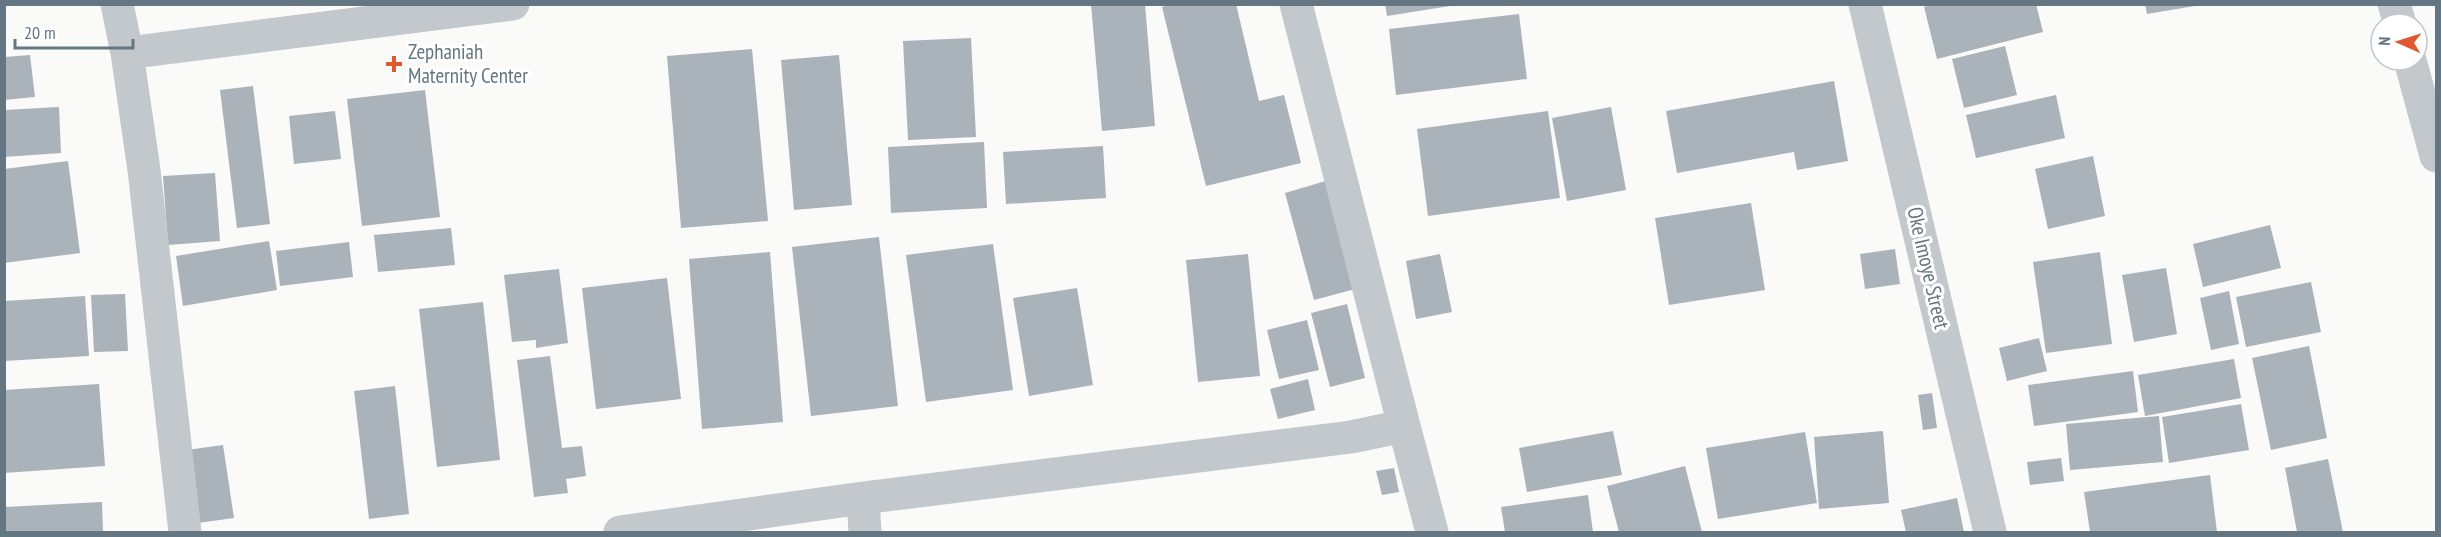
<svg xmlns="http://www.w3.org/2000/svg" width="2441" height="537" font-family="'PT Sans Narrow',sans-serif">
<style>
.building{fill:#aab3b9}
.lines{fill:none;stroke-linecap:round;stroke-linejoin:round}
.street{stroke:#c3c8cc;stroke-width:33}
.poi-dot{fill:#e4572e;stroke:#fff;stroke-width:2}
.labels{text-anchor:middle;stroke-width:6;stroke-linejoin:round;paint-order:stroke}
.poi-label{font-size:21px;fill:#657683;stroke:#fff;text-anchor:start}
.street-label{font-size:21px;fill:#657683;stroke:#fff}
</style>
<rect width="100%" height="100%" fill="#fafaf8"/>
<path class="building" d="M1091,4H1145L1155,126L1102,131Z
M1172,4H1236L1259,101L1284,95L1301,163L1206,186L1162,7Z
M1385,4H1450V6L1387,16Z
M1933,4H2036L2043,32L1937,59L1924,7Z
M2145,4H2195V6L2147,14Z
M1519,14L1527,79L1396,95L1389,29Z
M971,38L976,137L908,140L903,41Z
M2005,46L2017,95L1964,108L1952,59Z
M752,49L768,221L681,228L667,56Z
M30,55L35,97L4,100V57Z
M839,55L852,205L794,210L781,60Z
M1834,81L1848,161L1797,170L1794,152L1677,173L1666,111Z
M253,86L270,224L237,228L220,90Z
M425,90L440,217L362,226L347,99Z
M2056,95L2065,138L1976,158L1966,115Z
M59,107L61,153L4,157V110Z
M1611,107L1626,190L1567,201L1552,118Z
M335,111L341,159L294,164L289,116Z
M1548,111L1560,198L1428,216L1417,129Z
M984,142L987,208L891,213L888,147Z
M1103,146L1106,198L1006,204L1003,152Z
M2093,156L2105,216L2048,229L2035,169Z
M68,161L80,253L4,263V169Z
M215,173L220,241L168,245L163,176Z
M1329,180L1359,288L1314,300L1285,193Z
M1751,203L1765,290L1669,305L1655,218Z
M2270,225L2281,268L2203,287L2193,244Z
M451,228L455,265L378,272L374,235Z
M879,237L898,406L811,416L792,247Z
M269,241L277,290L183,306L176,256Z
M349,242L353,277L280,286L276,251Z
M993,244L1013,390L926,402L906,255Z
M1895,249L1900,284L1865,289L1860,254Z
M770,252L783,422L702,429L689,259Z
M2100,252L2112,344L2046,353L2033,262Z
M1248,254L1260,376L1198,382L1186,260Z
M1440,254L1452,312L1416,319L1406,261Z
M2166,268L2177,334L2134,342L2122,275Z
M559,269L568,343L536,348V340L512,342L504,275Z
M667,278L681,399L596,409L582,288Z
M2311,282L2321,332L2246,347L2236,297Z
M1077,288L1093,385L1029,396L1013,298Z
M2229,291L2239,344L2211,350L2200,298Z
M125,294L128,351L94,352L91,295Z
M85,296L89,356L4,361V301Z
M483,302L500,460L437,467L419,309Z
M1347,304L1365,378L1330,387L1311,313Z
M1307,320L1319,370L1279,379L1267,330Z
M2039,338L2047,371L2007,381L1999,348Z
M2309,346L2327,438L2271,450L2252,358Z
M550,356L562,448L582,446L586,476L566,479L568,493L534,497L517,360Z
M2234,359L2241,398L2145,416L2138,375Z
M2133,371L2138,412L2034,426L2028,385Z
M1308,379L1315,410L1278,419L1270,389Z
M99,384L105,466L4,473V390Z
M395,386L409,514L369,519L354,391Z
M1932,393L1937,428L1923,430L1918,395Z
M2241,404L2249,450L2169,463L2162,417Z
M2159,416L2163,462L2070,470L2066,424Z
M1613,431L1622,475L1527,492L1519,448Z
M1883,431L1889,503L1819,509L1814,437Z
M1805,432L1817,503L1718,519L1706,448Z
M223,445L234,518L198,523L187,450Z
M2061,458L2064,481L2030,485L2027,462Z
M2328,459L2343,532H2297L2285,468Z
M1685,466L1702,532H1619L1607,486Z
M1394,468L1399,492L1382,495L1376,471Z
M2210,475L2217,532H2090L2084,492Z
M1588,495L1593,532H1505L1501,507Z
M1957,498L1964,532H1906L1901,510Z
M102,502L103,532H4V507Z"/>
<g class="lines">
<path class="street" d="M117,4L127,53
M1296,4L1404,426
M1865,4L1990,532
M2394,4L2400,24
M2410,60L2436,156
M185,532L144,170L127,53L513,4
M620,532L863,498
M865,532L863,498L1351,437L1404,426L1432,532"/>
</g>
<path class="poi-dot" d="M391 55h6v6h6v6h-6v6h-6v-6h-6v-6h6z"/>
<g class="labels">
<g class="poi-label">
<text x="408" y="59">Zephaniah<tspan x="408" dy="24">Maternity Center</tspan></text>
</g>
<g class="street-label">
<text transform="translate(1928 268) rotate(77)" y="7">Oke Imoye Street</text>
</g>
</g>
<rect width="2441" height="537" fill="none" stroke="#657683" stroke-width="12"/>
<g transform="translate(2399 42) rotate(273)"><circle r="28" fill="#ffffff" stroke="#c1c8cd" stroke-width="1.5"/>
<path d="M0-4.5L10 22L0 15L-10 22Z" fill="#e4572e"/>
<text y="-9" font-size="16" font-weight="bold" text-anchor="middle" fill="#657683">N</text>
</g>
<path d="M15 39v9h118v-9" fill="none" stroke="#657683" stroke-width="3"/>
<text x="24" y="39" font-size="18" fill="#657683" stroke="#ffffff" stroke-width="4.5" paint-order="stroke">20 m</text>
</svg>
